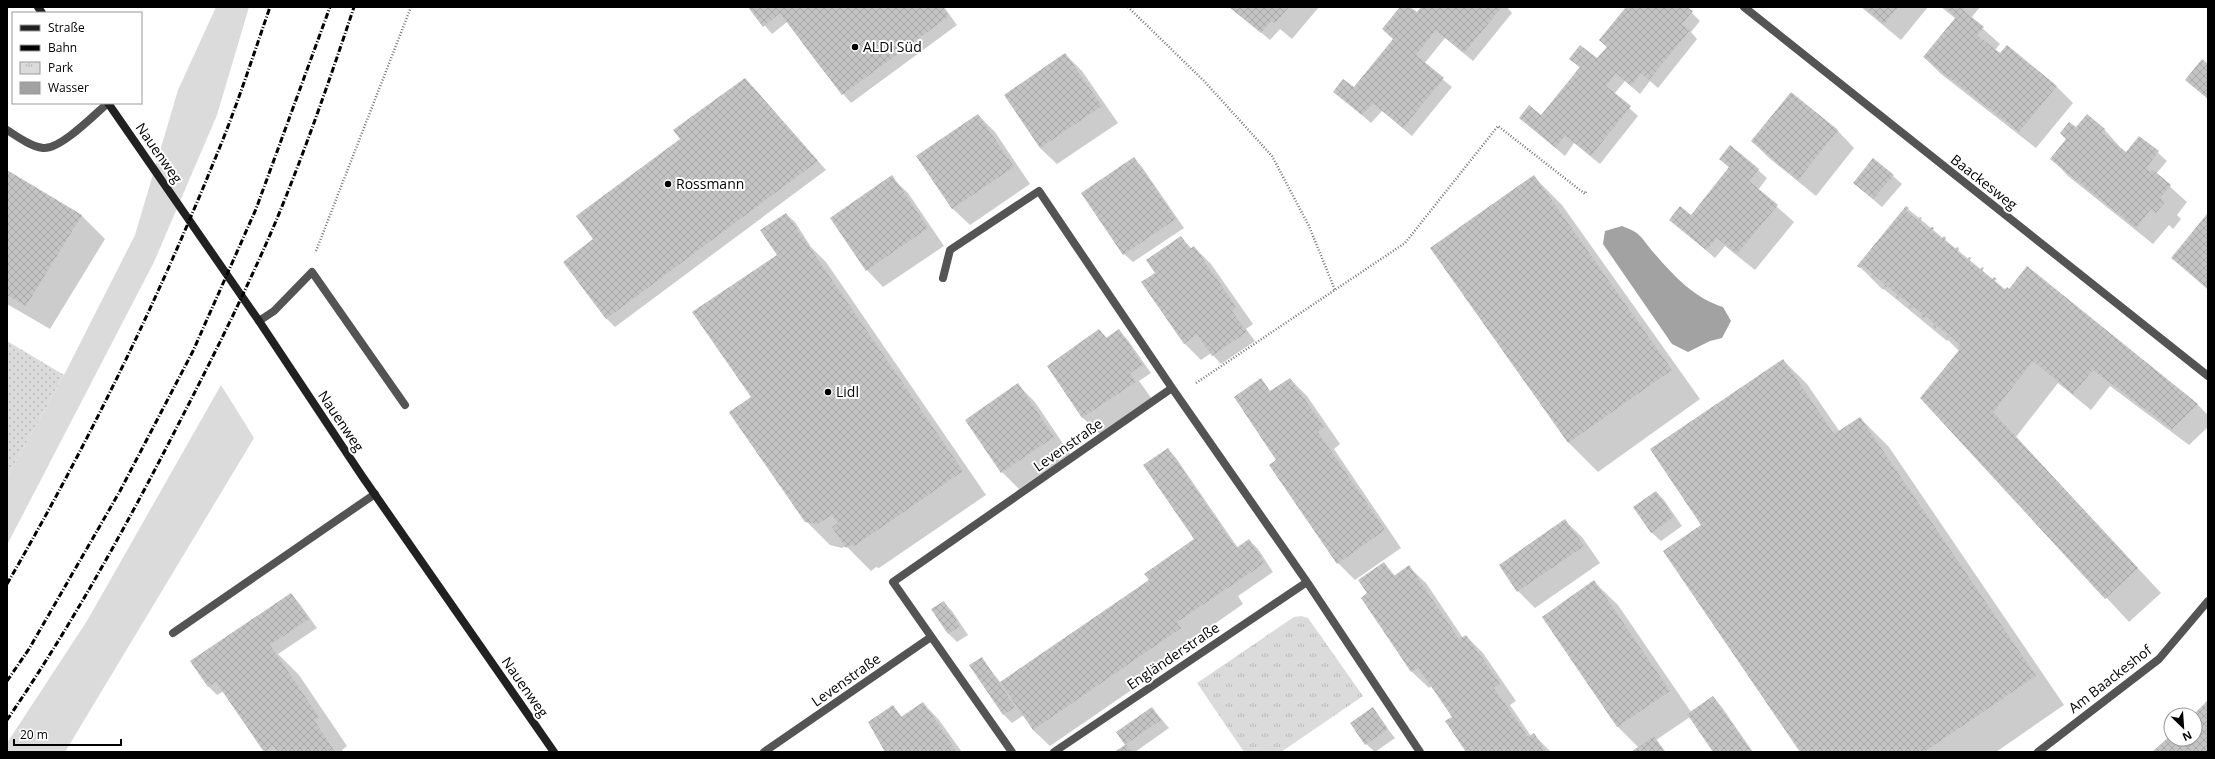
<svg xmlns="http://www.w3.org/2000/svg" width="2215" height="759" font-family="'Open Sans',sans-serif">
<style>
.grass{fill:#dbdbdb}
.park{fill:url(#park-tufts)}
.garden{fill:url(#garden-dots)}
.water{fill:#a2a2a2}
.shadow{fill:#0003}
.building{fill:url(#building-cross-hatch)}
.lines{fill:none;stroke-linecap:round;stroke-linejoin:round}
.path{stroke:#767676;stroke-width:2.5;stroke-dasharray:1 2;stroke-linecap:butt}
.lane{stroke:#545454;stroke-width:8}
.street{stroke:#545454;stroke-width:8}
.secondary{stroke:#212121;stroke-width:8}
.rail{stroke:#000;stroke-width:3;stroke-dasharray:6 2 1 2;stroke-linecap:butt}
.poi-dot{fill:#000;stroke:#fff;stroke-width:1.5}
.labels{text-anchor:middle;stroke-width:4;stroke-linejoin:round;paint-order:stroke}
.poi-label{font-size:14px;fill:#000;stroke:#fff;text-anchor:start}
.street-label{font-size:14px;fill:#000;stroke:#fff}
</style>
<defs>
<pattern id="park-tufts" width="24" height="20" patternUnits="userSpaceOnUse"><rect width="24" height="20" fill="#dbdbdb"/><path d="M3 7l-1-3M5 7V3M7 7l1-3M15 17l-1-3M17 17v-4M19 17l1-3" fill="none" stroke="#bababa"/></pattern>
<pattern id="garden-dots" width="8" height="8" patternUnits="userSpaceOnUse"><rect width="8" height="8" fill="#dbdbdb"/><path d="M2 2h.1M6 6h.1" fill="none" stroke="#bababa" stroke-width="1.8" stroke-linecap="round"/></pattern>
<pattern id="building-cross-hatch" width="8" height="8" patternUnits="userSpaceOnUse"><rect width="8" height="8" fill="#c4c4c4"/><path d="M0 0l8 8M0 8l8-8" fill="none" stroke="#a7a7a7"/></pattern>
</defs>
<rect width="100%" height="100%" fill="#fff"/>
<path class="grass" d="M216,7H249L217,115L154,262L7,545V477L64,375L135,235L178,90Z
M221,385L254,438L65,752H7V743L87,621Z"/>
<path class="park" d="M1301,616L1308,618L1363,696L1281,752H1244L1197,683L1294,617Z"/>
<path class="garden" d="M7,341L64,375L7,477Z"/>
<path class="water" d="M1622,226C1643,234 1640,237 1654,253C1674,276 1694,298 1723,307L1731,321L1722,338L1710,341L1688,352L1672,344L1603,244L1605,231Z"/>
<path class="shadow" d="M749,7H944L957,25L851,103L821,68L787,22L772,34Z
M1231,7H1319L1292,39L1280,29L1270,40Z
M1401,7H1408L1417,14L1422,7H1507L1512,13L1473,61L1445,38L1424,64L1452,87L1412,136L1382,111L1371,123L1335,92L1354,89L1394,40Z
M1627,7H1686L1700,21L1691,32L1697,39L1658,88L1650,81L1640,94L1625,81L1614,94L1638,116L1600,164L1574,143L1565,156L1520,118L1541,117L1580,68L1570,58L1597,60L1608,47Z
M1861,7H1928L1901,40Z
M1941,7H1980L1971,18L2000,44L1995,50L2056,86L2073,103L2036,148L1941,74L1924,57L1956,19Z
M1065,54L1082,71L1118,123L1057,164L1040,148Z
M753,87L826,170L615,327L606,318Z
M1791,93L1838,131L1854,148L1816,196L1769,158L1752,141Z
M978,115L995,132L1030,184L970,225L953,209L918,156Z
M2087,115L2105,130L2126,154L2140,137L2167,161L2156,174L2187,202L2177,215L2181,219L2173,229L2169,225L2153,244L2068,176L2052,159Z
M1134,158L1142,167L1184,228L1133,262L1124,254Z
M1720,159L1758,170L1767,178L1758,190L1794,222L1755,270L1725,246L1715,258L1671,220L1691,216L1730,168Z
M7,171L81,215L105,239L50,329L7,304Z
M1533,176L1562,205L1700,399L1598,472L1569,443L1431,248Z
M1893,176L1902,184L1882,207L1854,183Z
M891,177L908,193L944,246L883,287L867,270Z
M1908,209L2006,290L2197,404L2208,415V427L2189,445L2110,386L2091,410L2058,383L2016,437L2161,593L2129,622L1922,398L1959,351L1948,340L1947,341L1885,290L1882,289L1859,266Z
M786,214L795,222L811,247L826,262L986,495L879,568L876,567L871,571L846,546L842,548L830,545L806,521L753,398Z
M2208,216V290L2172,258Z
M1181,237L1192,249L1194,247L1211,264L1253,324L1246,329L1255,341L1221,364L1211,353L1201,360L1184,343L1156,273Z
M1099,330L1107,338L1119,331L1127,339L1151,373L1139,381L1152,399L1100,434L1083,418L1048,366Z
M1783,360L1807,384L1840,432L1860,418L1889,447L2064,705L1996,752H1801L1702,525Z
M1290,379L1307,396L1340,444L1334,449L1401,548L1355,580L1338,563L1271,465L1278,460L1261,380L1271,392Z
M1018,385L1035,402L1070,454L1019,489L1002,472Z
M1168,449L1176,458L1238,548L1249,540L1258,549L1273,572L1238,596L1243,604L1193,639L1197,645L1050,746L1033,730L1024,715L1012,723L1004,715L971,666L981,658L1001,683L1150,580L1196,539Z
M1656,492L1664,500L1682,526L1661,541L1652,533L1634,507Z
M1565,521L1582,537L1600,563L1535,608L1518,591L1500,566Z
M1384,563L1395,576L1409,567L1426,583L1463,638L1466,636L1483,653L1516,701L1510,705L1531,736L1533,734L1551,752H1467L1453,717L1432,686L1429,688L1412,672L1362,598L1369,594Z
M1594,582L1618,605L1691,712L1713,697L1721,706L1753,752H1714L1690,717L1656,740L1666,752H1633L1639,748L1618,727L1543,617Z
M291,594L299,603L317,628L278,654L299,675L347,746L342,750L343,752H266L224,691L217,695L209,687L191,661Z
M943,602L952,611L968,635L957,642L949,634L932,610Z
M923,703L939,720L962,752H887L875,735L893,706L902,717Z
M1152,708L1169,728L1135,752H1116L1126,745L1117,732Z
M1372,709L1395,738L1375,752L1366,744Z"/>
<path class="building" d="M748,7H943L949,16L842,95L780,13L763,27Z
M1229,7H1289L1275,23L1271,21L1261,33Z
M1400,7H1410L1417,12L1421,7H1502L1464,53L1436,30L1416,55L1444,78L1403,128L1373,103L1362,115L1333,92L1343,79L1354,87L1393,39L1382,29Z
M1626,7H1687L1693,11L1682,24L1690,30L1649,80L1641,73L1631,86L1616,73L1606,86L1631,106L1591,156L1565,135L1556,148L1519,118L1529,105L1541,115L1580,67L1569,59L1580,45L1597,58L1607,47L1599,40Z
M1863,7H1898L1884,24Z
M1944,7H1965L1963,10L1984,27L1977,35L2000,53L2007,45L2057,86L2019,132L1923,57L1956,17Z
M1065,53L1102,106L1040,148L1004,95Z
M2202,59L2208,64V99L2185,80Z
M745,78L818,161L606,319L563,262L593,239L576,216L680,139L673,130Z
M1791,92L1838,130L1798,180L1751,141Z
M978,114L1014,167L952,209L916,156Z
M2087,114L2105,129L2102,133L2126,152L2139,136L2159,151L2146,168L2150,172L2152,169L2171,185L2160,198L2165,202L2156,213L2151,209L2136,228L2050,159L2066,139L2060,133L2069,122L2076,127Z
M1730,145L1759,169L1749,181L1778,205L1737,254L1717,238L1706,250L1669,220L1680,206L1691,215L1729,167L1719,159Z
M1134,157L1176,219L1123,255L1081,193Z
M1873,158L1894,175L1873,199L1853,183Z
M7,170L82,215L26,306L7,295Z
M892,175L928,228L866,271L830,218Z
M1534,175L1672,370L1568,443L1430,248Z
M1906,206L1909,208L1906,211L1917,220L1920,217L1922,218L1919,222L1929,230L1932,227L1934,228L1932,231L1942,239L1944,236L1946,238L1944,241L1955,249L1957,247L1959,248L1957,252L1967,260L1969,257L1971,258L1969,261L1980,270L1982,267L1984,268L1982,271L1992,280L1994,277L1997,279L1994,281L2004,290L2007,287L2009,289L2027,266L2198,404L2172,429L2093,370L2073,394L2033,361L1993,412L2138,568L2105,599L1920,398L1960,349L1958,347L1960,344L1950,336L1948,339L1946,337L1948,334L1937,326L1935,329L1933,327L1935,324L1925,316L1923,318L1921,317L1923,314L1913,306L1910,309L1908,307L1911,305L1900,296L1898,299L1896,297L1898,295L1887,286L1885,289L1883,287L1885,284L1875,276L1873,279L1871,277L1873,274L1862,266L1860,268L1857,266Z
M786,213L963,471L856,545L853,546L852,544L846,548L832,527L838,523L832,515L818,524L805,522L730,414L729,412L751,397L692,312L777,255L760,230Z
M2207,214L2208,215V288L2171,258Z
M1181,236L1190,249L1194,246L1236,307L1232,311L1247,332L1212,356L1197,334L1184,344L1141,282L1155,273L1146,260Z
M1099,329L1106,338L1119,329L1143,365L1130,373L1136,382L1082,418L1047,366Z
M1783,359L1834,434L1860,417L2036,676L1924,752H1800L1663,551L1701,525L1650,449Z
M1261,378L1270,391L1290,378L1324,427L1318,432L1385,530L1337,564L1269,465L1276,460L1234,397Z
M1018,383L1054,437L1001,473L965,420Z
M1168,448L1236,548L1249,539L1265,563L1177,622L1181,628L1033,730L1000,682L1149,580L1144,574L1194,539L1143,465Z
M1656,491L1674,517L1651,533L1633,507Z
M1565,519L1584,546L1517,592L1499,565Z
M1384,562L1394,576L1409,565L1459,639L1466,635L1483,659L1500,684L1494,688L1528,737L1534,733L1546,752H1466L1445,721L1452,717L1435,692L1418,668L1411,672L1361,598L1367,593L1358,580Z
M1594,580L1670,691L1617,727L1542,617Z
M291,593L309,619L270,645L319,717L314,720L335,752H278L273,746L264,752L216,682L208,687L190,661Z
M944,601L960,626L948,634L931,609Z
M982,657L1015,707L1003,715L969,665Z
M1713,696L1749,748L1752,752H1713L1687,714Z
M2208,700V752H2152L2171,735V739H2195V715H2193Z
M923,702L957,752H885L868,722L893,705L901,717Z
M1152,707L1161,720L1126,744L1131,752H1114L1125,745L1116,732Z
M1373,707L1388,729L1365,745L1350,723Z
M1654,736L1665,752H1631Z"/>
<g class="lines">
<path class="path" d="M1128,7L1204,81L1272,156L1309,226L1335,290
M316,251L411,7
M1196,383L1405,243L1498,126L1585,194L1586,191"/>
<path class="lane" d="M7,130C18,137 30,146 43,148C60,150 94,115 108,103
M259,321L274,311L312,272L405,405
M173,633L375,494"/>
<path class="street" d="M1744,7L2208,376
M943,278L950,250L1039,191L1172,388L893,582L1012,752
M1172,388L1307,582L1420,752
M764,752L931,637
M1054,752L1307,582
M2038,752L2159,659L2208,601"/>
<path class="secondary" d="M38,7L42,13
M108,103L259,321L362,476L554,752"/>
<path class="rail" d="M7,584C87,446 157,302 217,154C237,106 253,56 270,7
M7,681L29,649L120,491L193,351L256,209L330,7
M7,720C72,625 127,525 179,423C213,357 247,289 276,221C305,151 330,79 354,7"/>
</g>
<g class="poi-dot">
<circle cx="855" cy="47" r="4"/>
<circle cx="668" cy="184" r="4"/>
<circle cx="828" cy="392" r="4"/>
</g>
<g class="labels">
<g class="poi-label">
<text x="863" y="52">ALDI Süd</text>
<text x="676" y="189">Rossmann</text>
<text x="836" y="397">Lidl</text>
</g>
<g class="street-label">
<text transform="translate(159 153) rotate(55)" y="5">Nauenweg</text>
<text transform="translate(1984 182) rotate(38)" y="5">Baackesweg</text>
<text transform="translate(341 421) rotate(56)" y="5">Nauenweg</text>
<text transform="translate(1068 445) rotate(-35)" y="5">Levenstraße</text>
<text transform="translate(1173 656) rotate(-34)" y="5">Engländerstraße</text>
<text transform="translate(2110 679) rotate(-38)" y="5">Am Baackeshof</text>
<text transform="translate(846 680) rotate(-35)" y="5">Levenstraße</text>
<text transform="translate(525 687) rotate(55)" y="5">Nauenweg</text>
</g>
</g>
<rect width="2215" height="759" fill="none" stroke="#000000" stroke-width="16"/>
<rect x="12" y="12" width="130" height="92" fill="#ffffff" stroke="#999999"/>
<rect x="20" y="25" width="20" height="6" fill="#212121" stroke="#999999"/>
<text x="48" y="32" font-size="12" fill="#000000">Straße</text>
<rect x="20" y="45" width="20" height="6" fill="#000000" stroke="#999999"/>
<text x="48" y="52" font-size="12" fill="#000000">Bahn</text>
<rect x="20" y="62" width="20" height="12" fill="url(#park-tufts)" stroke="#999999"/>
<text x="48" y="72" font-size="12" fill="#000000">Park</text>
<rect x="20" y="82" width="20" height="12" fill="#a2a2a2" stroke="#999999"/>
<text x="48" y="92" font-size="12" fill="#000000">Wasser</text>
<g transform="translate(2183 727) rotate(155)"><circle r="19" fill="#ffffff" stroke="#999999"/>
<path d="M0-3L7 15L0 10L-7 15Z" fill="#000000"/>
<text y="-6" font-size="11" font-weight="bold" text-anchor="middle" fill="#000000">N</text>
</g>
<path d="M14 739v6h107v-6" fill="none" stroke="#000000" stroke-width="2"/>
<text x="20" y="739" font-size="12" fill="#000000" stroke="#ffffff" stroke-width="3" paint-order="stroke">20 m</text>
</svg>
